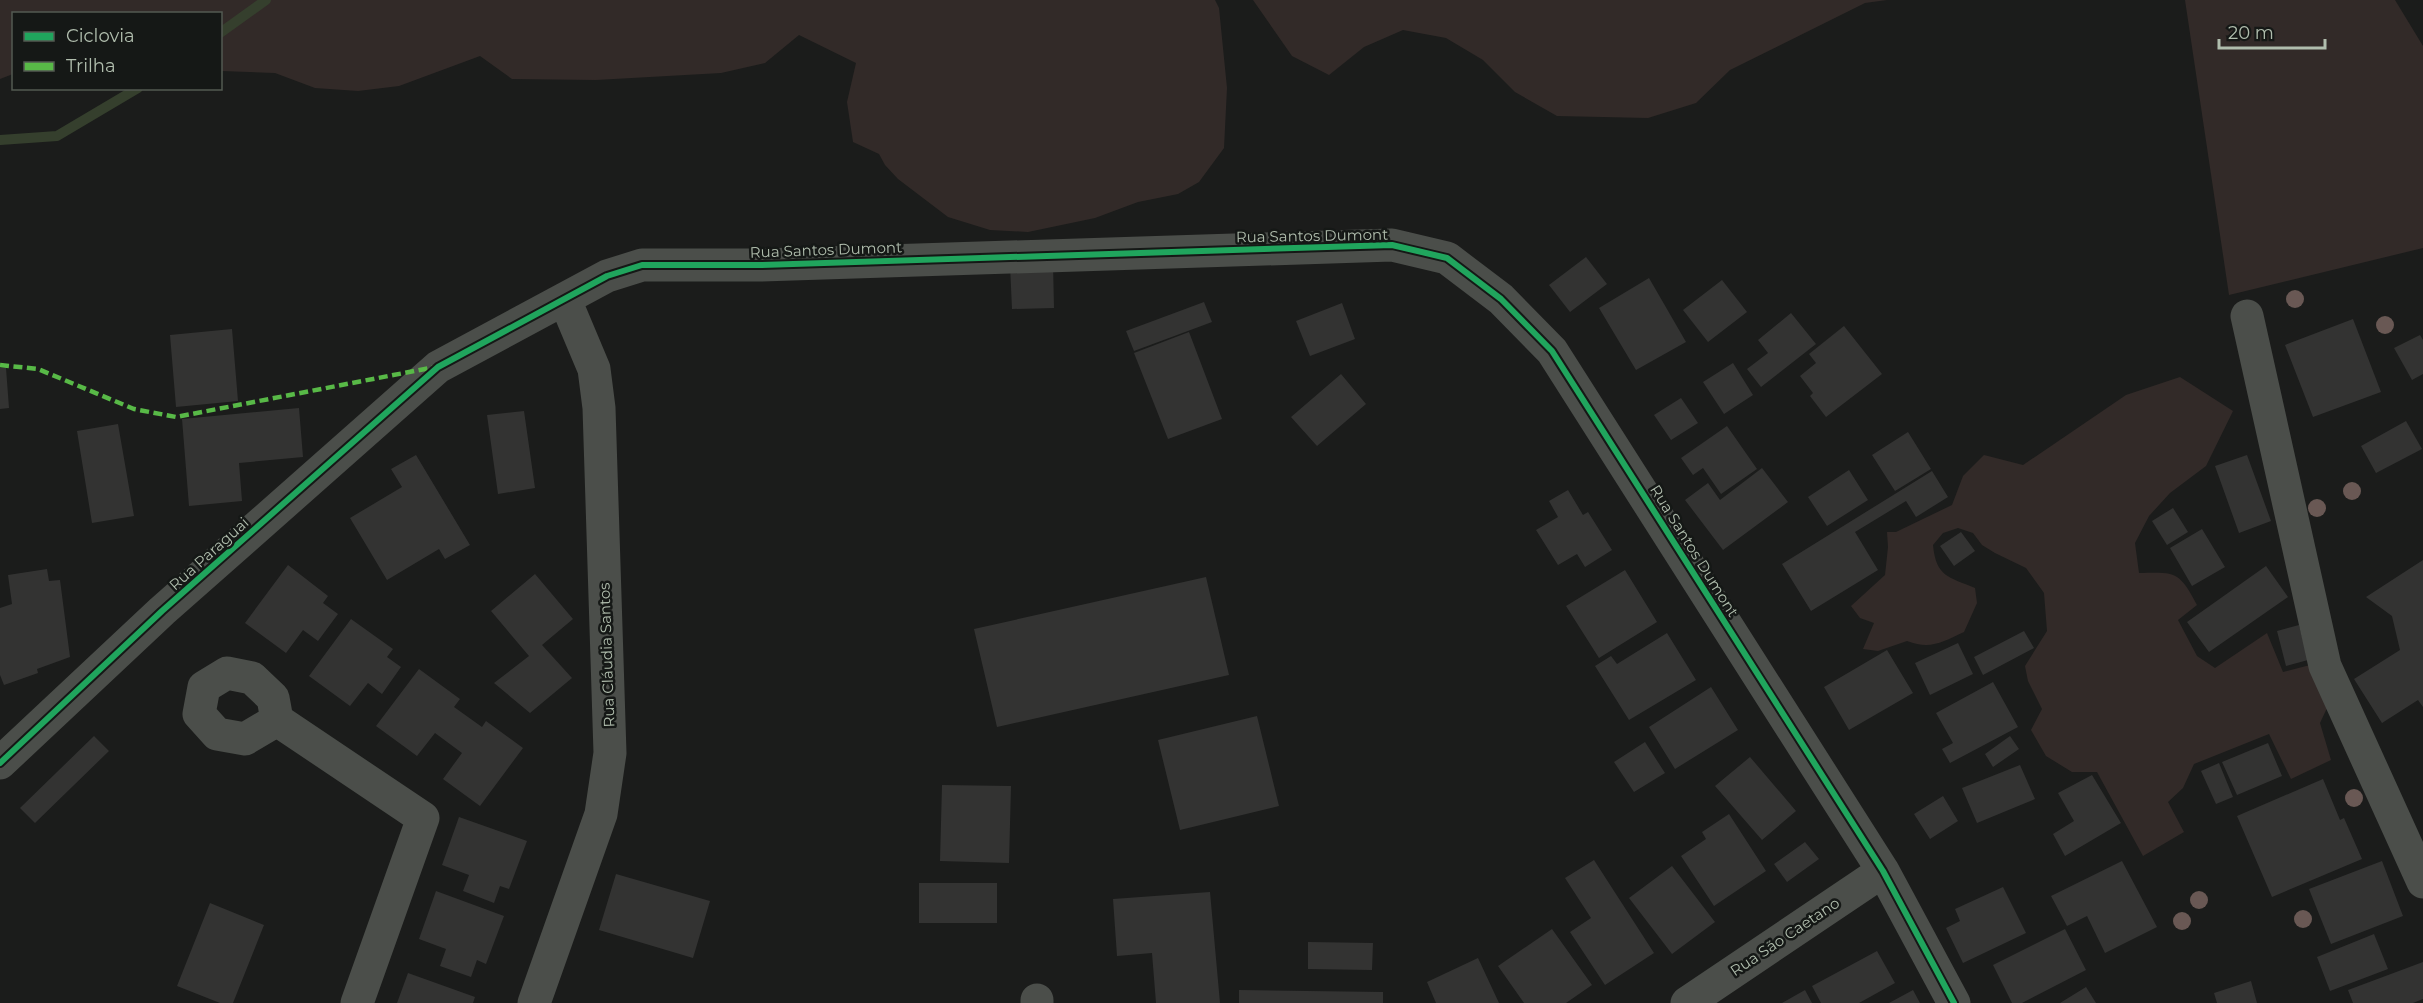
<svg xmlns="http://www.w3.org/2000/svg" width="2423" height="1003" font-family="Montserrat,sans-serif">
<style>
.green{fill:#322a28}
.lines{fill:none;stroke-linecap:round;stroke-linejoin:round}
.stream{stroke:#353f2d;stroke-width:10}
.building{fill:#333332}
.minor{stroke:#4b4e4a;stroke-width:33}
.quiet{stroke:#58b947;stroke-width:4.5;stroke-dasharray:9 4.5;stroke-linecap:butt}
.cycleway-casing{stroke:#151816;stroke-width:10}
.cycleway{stroke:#20a55d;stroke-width:6}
.tree{fill:#695854}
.labels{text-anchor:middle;stroke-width:5;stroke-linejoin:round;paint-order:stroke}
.street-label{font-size:15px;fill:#b0bdad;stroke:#151816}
</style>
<rect width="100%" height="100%" fill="#1b1c1b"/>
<path class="green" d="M0,0H1215L1219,8L1227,88L1224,148L1199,182L1178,194L1138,202L1095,218L1028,232L990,230L948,217L898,179L885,165L879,154L853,142L847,102L856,63L799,35L765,63L721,73L596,80L512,79L480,56L399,86L358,91L315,88L275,73L221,71L220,14H14L13,74L0,79Z
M1253,0H1887L1865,3L1730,70L1696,103L1648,118L1557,116L1515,92L1483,60L1446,38L1403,30L1364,47L1329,75L1292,56Z
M2185,0H2395L2423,46V248L2229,295Z
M2180,377L2233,411L2206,466L2170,493L2149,516L2135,543L2139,573C2176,572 2179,571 2197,605L2178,620L2197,656L2215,668L2267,633L2283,672L2314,664L2328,706L2320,723L2331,760L2291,779L2269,734L2194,764L2183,788L2168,802L2184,832L2143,856L2097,772H2072L2046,756L2031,730L2042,709L2028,681L2025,666L2047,631L2044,593L2026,568L1995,553L1982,545L1973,533L1958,528L1943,533L1933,545C1936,577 1949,577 1975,588L1977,603L1964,632C1942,642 1931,650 1907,641L1878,651L1863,649L1874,623L1860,618L1851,606L1885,575L1888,547L1887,532H1896L1952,505L1963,476L1984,455L2023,465L2126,395Z"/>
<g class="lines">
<path class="stream" d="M220,33L266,0
M0,140L57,136L138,88"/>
</g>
<path class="building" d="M1586,257L1607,284L1570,312L1549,285Z
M1053,263L1054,308L1012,309L1010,265Z
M1649,278L1686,342L1636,370L1599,308Z
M1722,280L1747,312L1708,342L1683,310Z
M1204,302L1212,322L1134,351L1126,331Z
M1342,303L1355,339L1310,356L1296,321Z
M1791,313L1816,344L1761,387L1747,369L1768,353L1758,340Z
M2353,319L2381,392L2313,417L2285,345Z
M1844,326L1882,374L1826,417L1810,396L1813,393L1800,376L1816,363L1809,354Z
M232,329L238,401L176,407L170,335Z
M1189,332L1222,419L1168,439L1134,353Z
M2420,335L2423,340V374L2412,380L2394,348Z
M1733,363L1753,395L1724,414L1703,382Z
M0,368H6L9,408L0,409Z
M1341,374L1366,404L1317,446L1291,417Z
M1681,398L1698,423L1671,440L1654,415Z
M299,408L303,457L239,463L242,501L189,506L182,419Z
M524,411L535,488L498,494L487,415Z
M2406,421L2422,449L2376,473L2361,446Z
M118,424L134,516L92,523L77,431Z
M1727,426L1757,469L1721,494L1703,468L1693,475L1681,458Z
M1908,432L1931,469L1895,491L1872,455Z
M416,455L470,545L445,559L439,549L387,580L350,518L402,487L391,469Z
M2247,455L2271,521L2239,533L2215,466Z
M1762,468L1788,502L1723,550L1685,500L1708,483L1720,500Z
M1849,470L1868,500L1827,526L1808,497Z
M1932,471L1948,497L1916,517L1906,501L1855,532L1878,570L1811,611L1782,564Z
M1568,490L1583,515L1588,512L1612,550L1585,567L1577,554L1558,565L1536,530L1558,517L1549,501Z
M2173,508L2188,532L2167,545L2152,521Z
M2202,529L2225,567L2192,586L2170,548Z
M1961,532L1975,551L1954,566L1940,546Z
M2423,560V707L2418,700L2382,723L2354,679L2400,650L2392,616L2366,597Z
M288,565L328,596L323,603L338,614L318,641L303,630L286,653L245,623Z
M2266,566L2288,597L2209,652L2187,622Z
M47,569L49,581L60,580L70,657L37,669L38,673L4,685L0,675V608L12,604L8,575Z
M1625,570L1657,622L1599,658L1566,606Z
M535,574L573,619L542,645L572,678L530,713L494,683L529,656L491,611Z
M1206,577L1229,675L997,727L974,629Z
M351,619L393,649L387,657L401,667L382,694L368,683L350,706L309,676Z
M2299,625L2308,660L2286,666L2277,631Z
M2024,631L2034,648L1983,675L1974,657Z
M1667,633L1696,680L1629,720L1595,666L1611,656L1617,664Z
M1958,643L1973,674L1930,695L1915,663Z
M1887,650L1913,693L1849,730L1824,687Z
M419,669L460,699L454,707L482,727L486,721L523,748L480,806L443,779L462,753L435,733L417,756L376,726Z
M1993,682L2018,727L1950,763L1942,749L1953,743L1936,713Z
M1711,687L1738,730L1675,769L1649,727Z
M1257,716L1279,806L1180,830L1158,740Z
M94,736L109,751L35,823L20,808Z
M2010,736L2019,749L1993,767L1985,754Z
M1645,742L1665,773L1634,792L1614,762Z
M2268,743L2282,776L2237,795L2222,762Z
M1750,757L1796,811L1762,840L1715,786Z
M2219,763L2233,797L2216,804L2201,771Z
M2020,765L2035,799L1977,823L1962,788Z
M2092,775L2121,823L2065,856L2053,834L2074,821L2058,793Z
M2323,779L2340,820L2344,818L2362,859L2272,897L2237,816Z
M942,785L1011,786L1009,863L940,861Z
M1943,796L1958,821L1930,839L1914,814Z
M1729,814L1766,871L1714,906L1681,856L1706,839L1702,832Z
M459,817L527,841L509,889L500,886L494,903L463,891L469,875L442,865Z
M1805,842L1819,859L1787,882L1774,864Z
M1594,860L1654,953L1605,985L1570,932L1591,918L1565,878Z
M2122,861L2157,927L2105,953L2087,916L2067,926L2051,896Z
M2382,861L2403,916L2331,944L2309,889Z
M1672,866L1715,922L1672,954L1629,898Z
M616,874L710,901L693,958L599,930Z
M919,883H997V923H919Z
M2003,887L2026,933L1963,963L1946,928L1960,921L1955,909Z
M436,891L504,916L486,964L477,960L471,977L440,966L446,949L419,939Z
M1210,892L1220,1003H1156L1152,953L1117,956L1113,899Z
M210,903L264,925L233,1003H220L177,986Z
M1552,929L1592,985L1566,1003H1524L1498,966Z
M2065,929L2086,970L2022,1003H2012L1993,965Z
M2374,934L2388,969L2330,991L2317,957Z
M1308,942L1373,943L1372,970L1308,969Z
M1877,951L1895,983L1859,1003H1821L1812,986Z
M1478,958L1499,1003H1436L1427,982Z
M2423,962V999L2413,1003H2353L2348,990Z
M408,973L475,997L473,1003H397Z
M2251,981L2257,1003H2217L2214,993Z
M2086,987L2096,1003H2060Z
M1239,990L1383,992V1003H1239Z
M1805,990L1812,1003H1782Z
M1913,990L1920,1003H1889Z"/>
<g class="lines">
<path class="minor" d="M2247,316L2325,666L2423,882
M277,720L245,739L217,734L199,714L204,687L227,673L252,678L273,698L277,720L423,818L357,1003
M0,763L162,611L438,367L607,276L642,265H761L1392,245L1447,258L1501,299L1552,351L1883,871L1954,1003
M534,1003L601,814L610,753L599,408L594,369L565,300
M1037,1003V1000
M1687,1003L1883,871"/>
<path class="quiet" d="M0,365L38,369L134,409L176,417L435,367"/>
<defs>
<path id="cycleway" d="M0,763L162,611L438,367L607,276L642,265H761L1392,245L1447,258L1501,299L1552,351L1883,871L1954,1003"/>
</defs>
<use href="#cycleway" class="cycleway-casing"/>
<use href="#cycleway" class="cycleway"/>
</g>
<g class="tree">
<circle cx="2295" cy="299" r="9"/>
<circle cx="2385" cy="325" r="9"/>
<circle cx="2352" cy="491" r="9"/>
<circle cx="2317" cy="508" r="9"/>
<circle cx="2354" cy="798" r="9"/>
<circle cx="2199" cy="900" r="9"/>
<circle cx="2303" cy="919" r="9"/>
<circle cx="2182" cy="921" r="9"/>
</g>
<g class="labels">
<g class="street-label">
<text transform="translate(1312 236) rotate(-1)" y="5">Rua Santos Dumont</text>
<text transform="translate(826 250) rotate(-2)" y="5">Rua Santos Dumont</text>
<text transform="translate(1694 551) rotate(58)" y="5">Rua Santos Dumont</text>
<text transform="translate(209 554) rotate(-42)" y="5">Rua Paraguai</text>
<text transform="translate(607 655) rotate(-92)" y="5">Rua Cláudia Santos</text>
<text transform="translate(1785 937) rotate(-34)" y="5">Rua São Caetano</text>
</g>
</g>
<rect x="12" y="12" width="210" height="78" fill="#151816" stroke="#535a52" stroke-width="1.5"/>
<rect x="24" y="32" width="30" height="9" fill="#20a55d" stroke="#535a52" stroke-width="1.5"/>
<text x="66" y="42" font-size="18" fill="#b0bdad">Ciclovia</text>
<rect x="24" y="62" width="30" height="9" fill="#58b947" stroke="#535a52" stroke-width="1.5"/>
<text x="66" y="72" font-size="18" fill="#b0bdad">Trilha</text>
<path d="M2219 39v9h106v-9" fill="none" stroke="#b0bdad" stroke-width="3"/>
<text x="2228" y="39" font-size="18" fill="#b0bdad" stroke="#151816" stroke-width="4.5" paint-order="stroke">20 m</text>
</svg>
